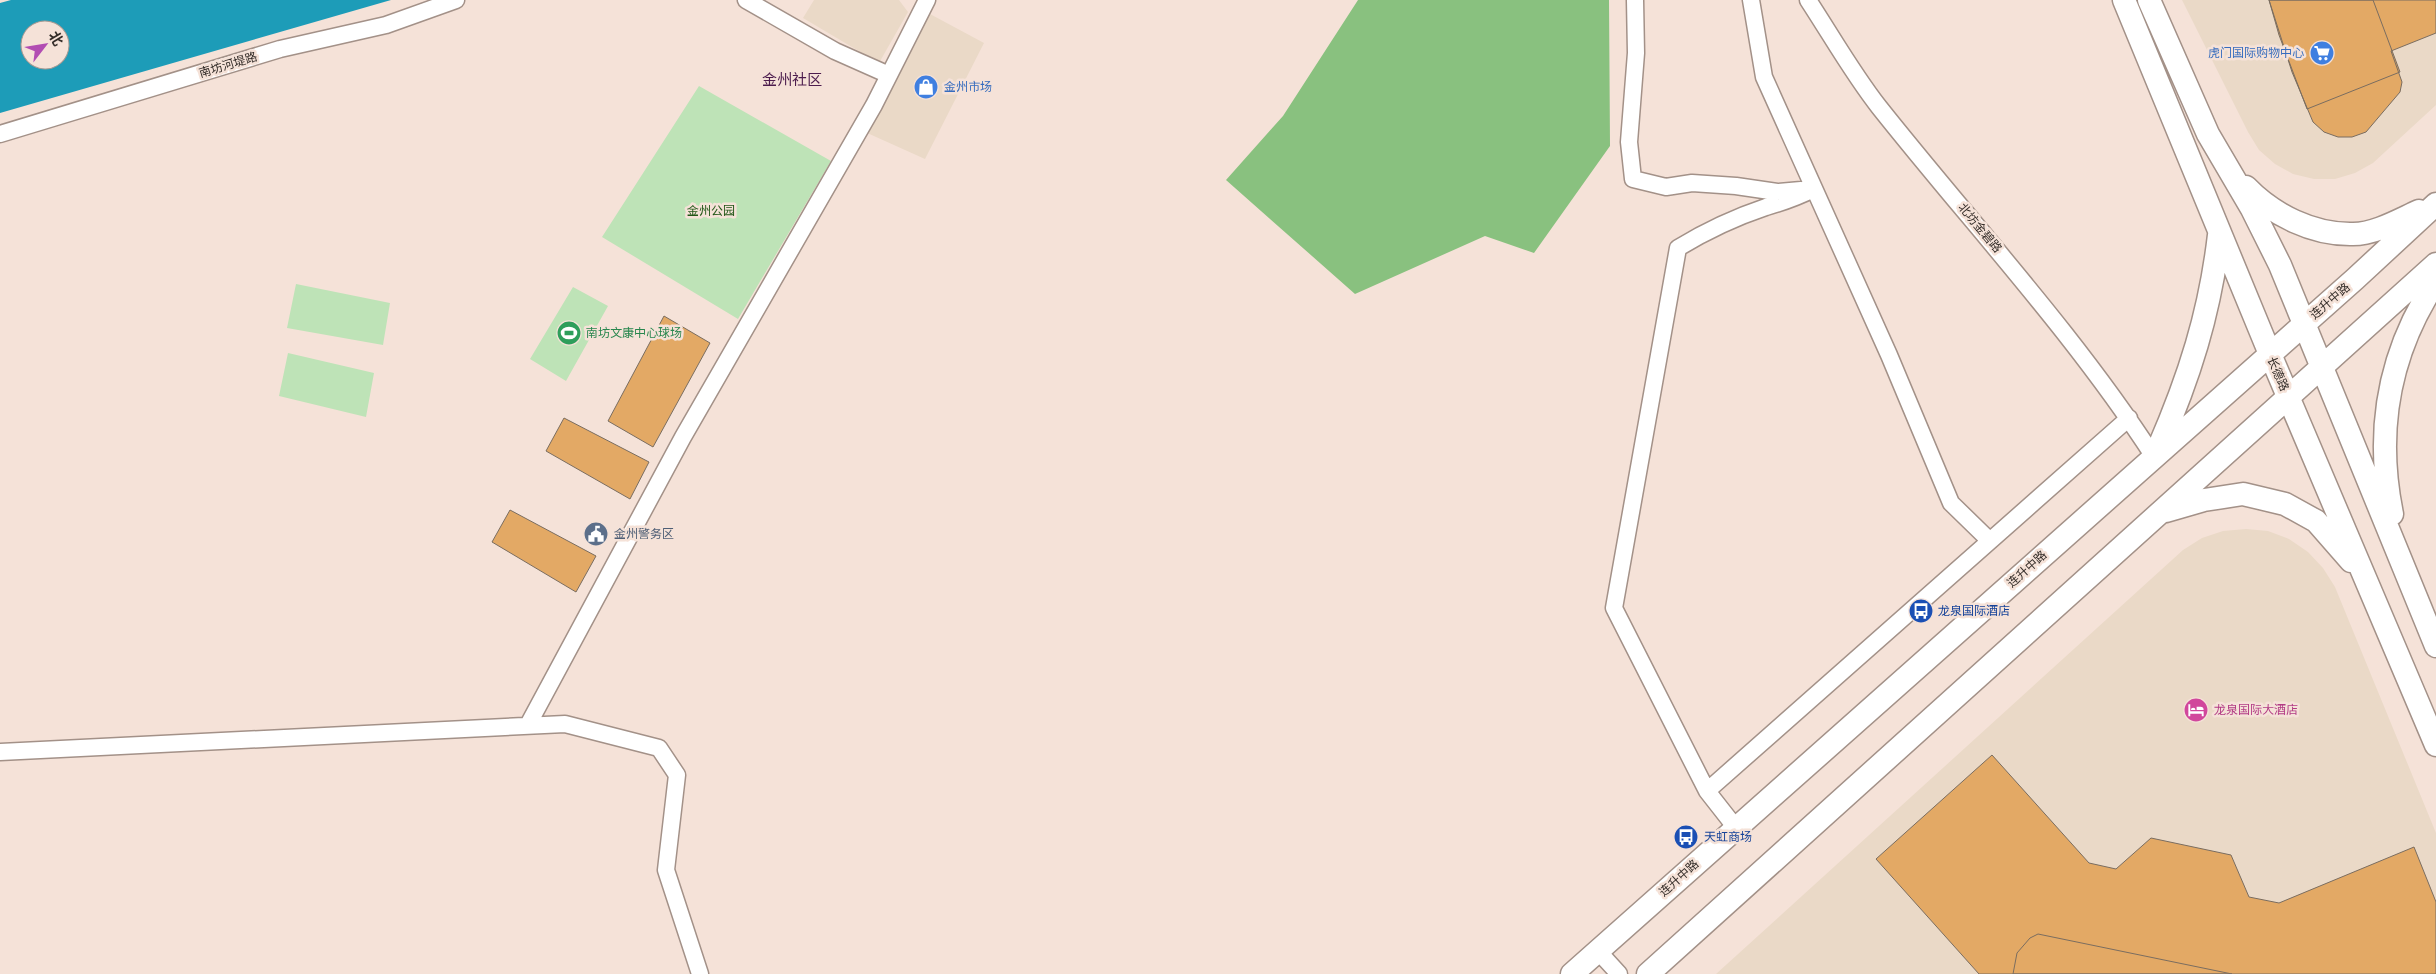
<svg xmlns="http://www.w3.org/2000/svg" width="2436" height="974" font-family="Inter,'Noto Sans SC',sans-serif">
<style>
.commercial{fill:#ead9c7}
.green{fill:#bee3b7}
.forest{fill:#89c17f}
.water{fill:#1d9cb8;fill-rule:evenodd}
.building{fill:#e3a965;stroke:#7a6d60}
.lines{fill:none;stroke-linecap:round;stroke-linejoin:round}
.minor-casing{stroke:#a39188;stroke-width:19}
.secondary-casing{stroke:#a39188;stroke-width:25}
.minor{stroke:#fff;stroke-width:16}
.secondary{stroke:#fff;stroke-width:22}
.labels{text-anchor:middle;stroke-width:5;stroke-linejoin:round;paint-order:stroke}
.shop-label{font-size:12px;fill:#366cbe;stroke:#f5e2d8;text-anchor:end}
.street-label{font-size:12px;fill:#332c28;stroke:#f5e2d8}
.park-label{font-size:12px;fill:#205616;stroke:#f5e2d8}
.leisure-label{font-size:12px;fill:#27864d;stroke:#f5e2d8;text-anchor:start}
.service-label{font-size:12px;fill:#4e5e75;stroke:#f5e2d8;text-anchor:start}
.transit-label{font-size:12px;fill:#164399;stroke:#f5e2d8;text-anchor:start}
.hotel-label{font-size:12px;fill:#b23c85;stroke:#f5e2d8;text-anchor:start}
.quarter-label{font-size:15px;fill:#4c1c4d;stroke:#f5e2d8}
</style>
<rect width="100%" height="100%" fill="#f5e2d8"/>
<path class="commercial" d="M814,0H899L908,12L879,63L803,18Z
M2182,0H2436V105L2373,163L2355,173L2335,179H2314L2293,174L2275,164L2259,150L2248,132Z
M930,14L984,43L925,159L865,132Z
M2246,529L2268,531L2289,539L2308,552L2323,568L2335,587L2436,833V974H1716L2183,550L2202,538L2223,531Z"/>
<path class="green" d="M699,86L831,161L738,319L602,237Z
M296,284L390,303L383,345L287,328Z
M573,287L608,306L566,381L530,359Z
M288,353L374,373L366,417L279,396Z"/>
<path class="forest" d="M1358,0H1609L1610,146L1534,253L1485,236L1355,294L1226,180L1283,116Z"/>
<path class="water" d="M11,0H391L0,113V3ZM30,30H60V60H30Z"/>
<path class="building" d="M2269,0H2436V33L2391,51L2402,82L2400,92L2366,132L2352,137H2338L2324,132L2313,122L2292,72Z
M2269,0H2373L2400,72L2307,109L2279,35Z
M664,316L710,343L653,447L608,421Z
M564,418L649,462L630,499L546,451Z
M510,510L596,556L576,592L492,542Z
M1992,755L2089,863L2116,869L2151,838L2231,855L2249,897L2279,903L2414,847L2436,902V974H1979L1876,859Z
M2038,934L2232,974H2013L2017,953L2030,938Z"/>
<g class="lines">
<defs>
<path id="minor" d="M746,0L835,51L889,75
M1635,0L1636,53L1629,142L1633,179L1666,187L1692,183L1736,186L1777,192L1801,190
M1751,0L1764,77L1889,355L1951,503L1990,541
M1808,0C1831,35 1853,74 1879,107C1971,223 2073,332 2154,457
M0,134L280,49L386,25L456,0
M528,725L683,437L874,105L927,0
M0,752L565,724L659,748L677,775L666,870L700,974
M1707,791L2129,418
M1736,828L1707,791L1614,608L1678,248C1706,231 1736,217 1766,207C1783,202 1798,197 1813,189
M1598,951L1619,974"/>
<path id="secondary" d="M2124,0L2270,354L2436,745
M2149,0L2208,134L2252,209L2280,265L2436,646
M2246,187C2273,215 2313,235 2353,234C2375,234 2399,220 2419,211
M2158,449C2189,378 2210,313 2219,235
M2166,511L2204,500L2243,494L2285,504L2316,521L2351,561
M2392,514C2375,431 2389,352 2436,281
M1572,974L2355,279L2436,204
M1648,974L2436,264"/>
</defs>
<use href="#minor" class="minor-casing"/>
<use href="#secondary" class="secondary-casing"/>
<use href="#minor" class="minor"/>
<use href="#secondary" class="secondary"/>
</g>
<defs>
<symbol id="supermarket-disc" viewBox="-11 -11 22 22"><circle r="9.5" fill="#3f7fe0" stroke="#f5e2d8"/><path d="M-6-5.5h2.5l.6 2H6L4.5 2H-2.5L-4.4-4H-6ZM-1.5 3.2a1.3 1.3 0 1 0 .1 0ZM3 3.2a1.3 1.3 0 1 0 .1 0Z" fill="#fff"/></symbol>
<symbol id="shop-disc" viewBox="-11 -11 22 22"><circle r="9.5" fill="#3f7fe0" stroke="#f5e2d8"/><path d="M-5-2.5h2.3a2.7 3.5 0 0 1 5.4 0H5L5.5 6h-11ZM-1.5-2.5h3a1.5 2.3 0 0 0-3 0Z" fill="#fff"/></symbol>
<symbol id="stadium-disc" viewBox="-11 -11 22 22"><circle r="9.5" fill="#2e9e5b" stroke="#f5e2d8"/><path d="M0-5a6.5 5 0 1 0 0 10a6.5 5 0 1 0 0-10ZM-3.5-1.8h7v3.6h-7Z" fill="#fff"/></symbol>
<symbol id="civic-disc" viewBox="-11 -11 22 22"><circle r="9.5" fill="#5c6f8a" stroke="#f5e2d8"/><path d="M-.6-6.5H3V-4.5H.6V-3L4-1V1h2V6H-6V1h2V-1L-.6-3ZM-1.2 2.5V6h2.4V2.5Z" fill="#fff"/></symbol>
<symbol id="bus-disc" viewBox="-11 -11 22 22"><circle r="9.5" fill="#1a4fb4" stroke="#f5e2d8"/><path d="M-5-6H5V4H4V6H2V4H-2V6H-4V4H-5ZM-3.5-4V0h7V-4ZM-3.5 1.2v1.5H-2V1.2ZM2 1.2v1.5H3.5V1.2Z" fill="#fff"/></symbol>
<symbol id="hotel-disc" viewBox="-11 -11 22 22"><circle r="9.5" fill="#d1479c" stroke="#f5e2d8"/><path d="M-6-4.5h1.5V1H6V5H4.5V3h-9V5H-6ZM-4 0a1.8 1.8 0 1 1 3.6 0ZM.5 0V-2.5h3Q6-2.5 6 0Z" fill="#fff"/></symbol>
</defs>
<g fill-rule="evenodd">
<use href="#supermarket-disc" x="2308" y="39" width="28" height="28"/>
<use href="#shop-disc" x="912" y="73" width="28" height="28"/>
<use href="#stadium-disc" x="555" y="319" width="28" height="28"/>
<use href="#civic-disc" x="582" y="520" width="28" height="28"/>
<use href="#bus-disc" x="1907" y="597" width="28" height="28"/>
<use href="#hotel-disc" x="2182" y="696" width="28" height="28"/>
<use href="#bus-disc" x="1672" y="823" width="28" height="28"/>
</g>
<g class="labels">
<g class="shop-label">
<text x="2304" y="57">虎门国际购物中心</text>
<text x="944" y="91" text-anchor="start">金州市场</text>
</g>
<g class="street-label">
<text transform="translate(228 65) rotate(-17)" y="4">南坊河堤路</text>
<text transform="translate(1980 228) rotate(50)" y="4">北坊金碧路</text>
<text transform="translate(2330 301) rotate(-41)" y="4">连升中路</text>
<text transform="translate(2278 374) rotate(67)" y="4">长德路</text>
<text transform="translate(2027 569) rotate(-42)" y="4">连升中路</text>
<text transform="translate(1679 878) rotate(-42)" y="4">连升中路</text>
</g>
<g class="park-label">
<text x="711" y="215">金州公园</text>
</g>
<g class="leisure-label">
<text x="586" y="337">南坊文康中心球场</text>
</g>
<g class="service-label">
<text x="614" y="538">金州警务区</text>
</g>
<g class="transit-label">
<text x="1938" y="615">龙泉国际酒店</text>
<text x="1704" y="841">天虹商场</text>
</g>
<g class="hotel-label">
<text x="2214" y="714">龙泉国际大酒店</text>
</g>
<g class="quarter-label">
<text x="792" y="85">金州社区</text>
</g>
</g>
<g transform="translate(45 45) rotate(59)"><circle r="24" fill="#f5e2d8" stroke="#a79992"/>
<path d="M0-4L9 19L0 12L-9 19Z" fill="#b24db2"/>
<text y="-8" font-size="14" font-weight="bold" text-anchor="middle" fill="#332c28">北</text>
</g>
</svg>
